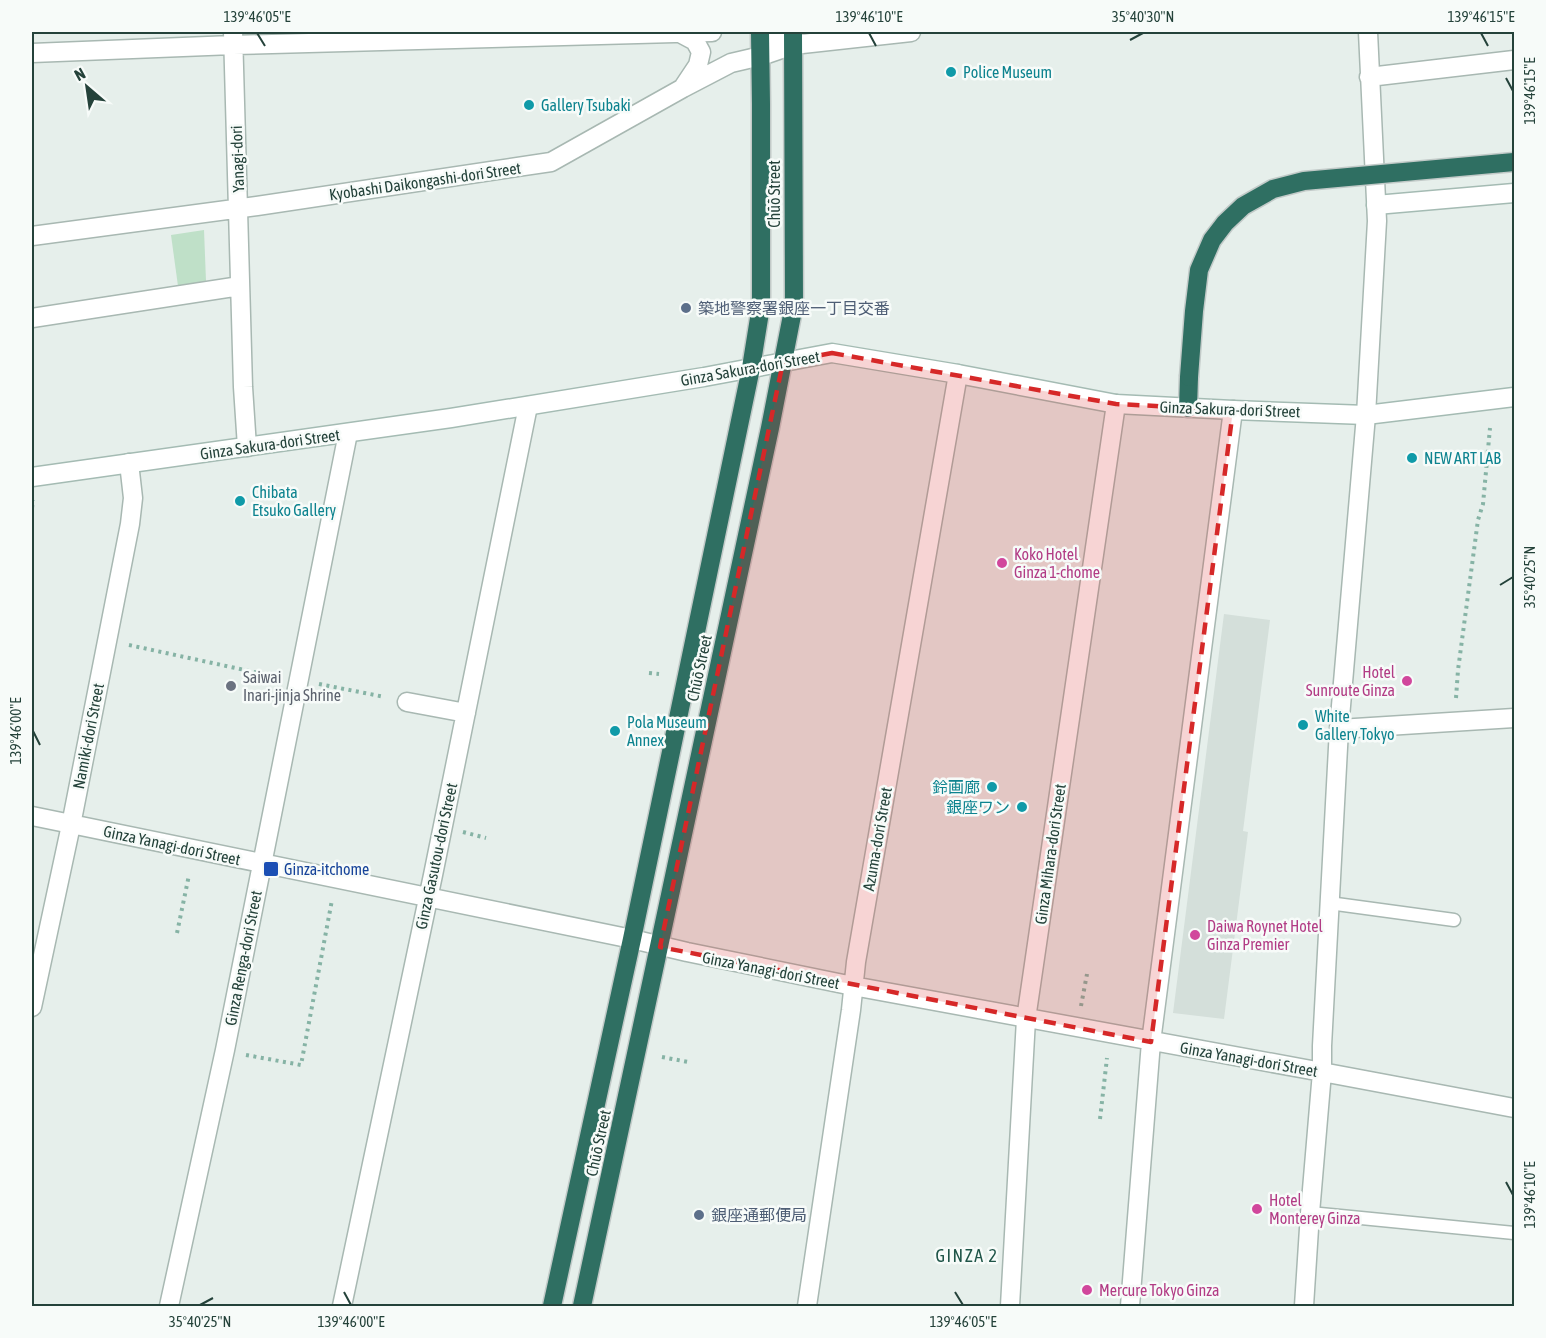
<svg xmlns="http://www.w3.org/2000/svg" width="1546" height="1338" font-family="'Asap Condensed','Noto Sans JP',sans-serif">
<style>
.built{fill:#d4dfda}
.green{fill:#bfe0c8}
.lines{fill:none;stroke-linecap:round;stroke-linejoin:round}
.lane-casing{stroke:#a8b8b2;stroke-width:15}
.street-casing{stroke:#a8b8b2;stroke-width:21}
.secondary-casing{stroke:#a4bbb3;stroke-width:21}
.highway-casing{stroke:#c2cac8;stroke-width:21}
.path{stroke:#86b3a5;stroke-width:4;stroke-dasharray:3 4.5;stroke-linecap:butt}
.lane{stroke:#fff;stroke-width:12}
.street{stroke:#fff;stroke-width:18}
.secondary{stroke:#fff;stroke-width:18}
.highway{stroke:#2f6f62;stroke-width:18}
.highway-bridge-casing{stroke:#c2cac8;stroke-width:21;stroke-linecap:butt}
.highway-bridge{stroke:#2f6f62;stroke-width:18}
.marked{fill:#d62828;fill-opacity:0.2;stroke:#d62828;stroke-width:4.5;stroke-dasharray:12 8;stroke-linejoin:round}
.ticks{fill:none;stroke:#24423a;stroke-width:2}
.culture-dot{fill:#0f9aa8;stroke:#f7fbf9;stroke-width:2}
.service-dot{fill:#5c6f8a;stroke:#f7fbf9;stroke-width:2}
.hotel-dot{fill:#d1479c;stroke:#f7fbf9;stroke-width:2}
.worship-dot{fill:#6b7280;stroke:#f7fbf9;stroke-width:2}
.transit-dot{fill:#1a4fb4;stroke:#f7fbf9;stroke-width:2}
.labels{text-anchor:middle;stroke-width:5;stroke-linejoin:round;paint-order:stroke}
.culture-label{font-size:16px;fill:#0d838f;stroke:#f7fbf9;text-anchor:start}
.street-label{font-size:16px;fill:#24423a;stroke:#f7fbf9}
.service-label{font-size:16px;fill:#4e5e75;stroke:#f7fbf9;text-anchor:start}
.hotel-label{font-size:16px;fill:#b23c85;stroke:#f7fbf9;text-anchor:start}
.worship-label{font-size:16px;fill:#5b616d;stroke:#f7fbf9;text-anchor:start}
.transit-label{font-size:16px;fill:#164399;stroke:#f7fbf9;text-anchor:start}
.neighbourhood-label{font-size:18px;letter-spacing:1.5px;fill:#1f5548;stroke:#f7fbf9}
.neatline{fill:none;stroke:#24423a;stroke-width:2}
.ticks-label{font-size:15px;text-anchor:middle;fill:#24423a}
</style>
<rect width="100%" height="100%" fill="#e6efeb"/>
<path class="built" d="M1224,614L1270,620L1243,831L1248,832L1224,1019L1173,1013Z"/>
<path class="green" d="M204,230L206,281L178,286L171,235Z"/>
<g class="lines">
<defs>
<path id="lane" d="M1329,903L1454,920
M1310,1213L1514,1233"/>
<path id="street" d="M233,32L243,387L247,447
M765,32L793,45
M680,33L695,41L701,52L698,65L684,86
M32,53L233,45L712,32
M1369,77L1514,60
M32,236L257,206L551,162L683,88L731,63L761,56L793,45L911,32
M32,318L240,286
M407,702L466,713
M1339,729L1514,718
M32,816L632,939L687,952L853,986L1322,1072L1514,1108
M32,1007L71,825L130,524L133,498L129,463
M169,1306L225,1050L348,433
M342,1306L433,875L528,406
M807,1306L851,1010L856,962L958,374
M1010,1306L1026,1019L1116,404
M1130,1306L1151,1042L1233,410
M1304,1306L1310,1213L1322,1072V1046L1339,729L1366,415L1377,221L1368,32"/>
<path id="secondary" d="M1376,205L1514,193
M32,477L451,418L704,377L832,353L958,374L1116,404L1233,410L1366,415L1514,397"/>
<path id="highway" d="M1188,408L1189,377
M552,1306L632,939L751,368L761,306V104L760,32
M582,1306L770,428L794,305L793,32"/>
</defs>
<use href="#lane" class="lane-casing"/>
<use href="#street" class="street-casing"/>
<use href="#secondary" class="secondary-casing"/>
<use href="#highway" class="highway-casing"/>
<path class="path" d="M32,508L33,500
M129,645L277,677
M649,673L659,674
M319,684L385,697
M1456,698L1458,670L1478,520L1483,504L1490,428
M463,832L486,838
M177,933L189,875
M1081,1006L1087,974
M246,1055L301,1065L332,900
M662,1057L688,1062
M1100,1119L1107,1058"/>
<use href="#lane" class="lane"/>
<use href="#street" class="street"/>
<use href="#secondary" class="secondary"/>
<use href="#highway" class="highway"/>
<defs>
<path id="highway-bridge" d="M1189,377L1194,311L1199,270L1212,240L1225,223L1243,206L1273,189L1304,181L1514,162"/>
</defs>
<use href="#highway-bridge" class="highway-bridge-casing"/>
<use href="#highway-bridge" class="highway-bridge"/>
</g>
<path class="marked" d="M832,353L1116,404L1233,410L1151,1042L660,947L783,362Z"/>
<path class="ticks" d="M257,33L265,46M869,33L876,46M1481,33L1488,46M1130,40L1143,33M1506,78L1513,91M1500,585L1513,577M33,731L40,745M1506,1182L1513,1195M344,1292L351,1305M955,1292L963,1305M200,1305L213,1298"/>
<g class="culture-dot">
<circle cx="951" cy="72" r="6"/>
<circle cx="529" cy="105" r="6"/>
<circle cx="1412" cy="458" r="6"/>
<circle cx="240" cy="501" r="6"/>
<circle cx="1303" cy="725" r="6"/>
<circle cx="615" cy="731" r="6"/>
<circle cx="992" cy="787" r="6"/>
<circle cx="1022" cy="807" r="6"/>
</g>
<g class="service-dot">
<circle cx="686" cy="308" r="6"/>
<circle cx="699" cy="1215" r="6"/>
</g>
<g class="hotel-dot">
<circle cx="1002" cy="563" r="6"/>
<circle cx="1407" cy="681" r="6"/>
<circle cx="1195" cy="935" r="6"/>
<circle cx="1257" cy="1209" r="6"/>
<circle cx="1087" cy="1290" r="6"/>
</g>
<circle class="worship-dot" cx="231" cy="686" r="6"/>
<rect class="transit-dot" x="263" y="861" width="16" height="16" rx="3"/>
<g class="labels">
<g class="culture-label">
<text x="963" y="78">Police Museum</text>
<text x="541" y="111">Gallery Tsubaki</text>
<text x="1424" y="464">NEW ART LAB</text>
<text x="252" y="498">Chibata<tspan x="252" dy="18">Etsuko Gallery</tspan></text>
<text x="1315" y="722">White<tspan x="1315" dy="18">Gallery Tokyo</tspan></text>
<text x="627" y="728">Pola Museum<tspan x="627" dy="18">Annex</tspan></text>
<text x="980" y="793" text-anchor="end">鈴画廊</text>
<text x="1010" y="813" text-anchor="end">銀座ワン</text>
</g>
<g class="street-label">
<text transform="translate(237 159) rotate(-92)" y="6">Yanagi-dori</text>
<text transform="translate(425 181) rotate(-8)" y="6">Kyobashi Daikongashi-dori Street</text>
<text transform="translate(774 194) rotate(-90)" y="6">Chūō Street</text>
<text transform="translate(750 368) rotate(-10)" y="6">Ginza Sakura-dori Street</text>
<text transform="translate(1230 409) rotate(2)" y="6">Ginza Sakura-dori Street</text>
<text transform="translate(270 444) rotate(-8)" y="6">Ginza Sakura-dori Street</text>
<text transform="translate(699 668) rotate(-78)" y="6">Chūō Street</text>
<text transform="translate(88 736) rotate(-79)" y="6">Namiki-dori Street</text>
<text transform="translate(877 839) rotate(-80)" y="6">Azuma-dori Street</text>
<text transform="translate(172 845) rotate(12)" y="6">Ginza Yanagi-dori Street</text>
<text transform="translate(1050 854) rotate(-82)" y="6">Ginza Mihara-dori Street</text>
<text transform="translate(436 856) rotate(-78)" y="6">Ginza Gasutou-dori Street</text>
<text transform="translate(243 958) rotate(-79)" y="6">Ginza Renga-dori Street</text>
<text transform="translate(771 970) rotate(11)" y="6">Ginza Yanagi-dori Street</text>
<text transform="translate(1249 1059) rotate(10)" y="6">Ginza Yanagi-dori Street</text>
<text transform="translate(598 1143) rotate(-78)" y="6">Chūō Street</text>
</g>
<g class="service-label">
<text x="698" y="314">築地警察署銀座一丁目交番</text>
<text x="711" y="1221">銀座通郵便局</text>
</g>
<g class="hotel-label">
<text x="1014" y="560">Koko Hotel<tspan x="1014" dy="18">Ginza 1-chome</tspan></text>
<text x="1395" y="678" text-anchor="end">Hotel<tspan x="1395" dy="18">Sunroute Ginza</tspan></text>
<text x="1207" y="932">Daiwa Roynet Hotel<tspan x="1207" dy="18">Ginza Premier</tspan></text>
<text x="1269" y="1206">Hotel<tspan x="1269" dy="18">Monterey Ginza</tspan></text>
<text x="1099" y="1296">Mercure Tokyo Ginza</text>
</g>
<g class="worship-label">
<text x="243" y="683">Saiwai<tspan x="243" dy="18">Inari-jinja Shrine</tspan></text>
</g>
<g class="transit-label">
<text x="284" y="875">Ginza-itchome</text>
</g>
<g class="neighbourhood-label">
<text x="967" y="1262">GINZA 2</text>
</g>
</g>
<rect width="1546" height="1338" fill="none" stroke="#f7fbf9" stroke-width="66"/>
<g transform="translate(87 87) rotate(331)" stroke="#f7fbf9" stroke-width="4.5" paint-order="stroke">
<path d="M0-4.5L10 22L0 15L-10 22Z" fill="#24423a"/>
<text y="-9" font-size="16" font-weight="bold" text-anchor="middle" fill="#24423a">N</text>
</g>
<rect x="33" y="33" width="1480" height="1272" class="neatline"/>
<g class="ticks-label">
<text x="257" y="22">139°46'05"E</text>
<text x="869" y="22">139°46'10"E</text>
<text x="1143" y="22">35°40'30"N</text>
<text x="1481" y="22">139°46'15"E</text>
<text transform="translate(1530 91) rotate(-90)" y="5">139°46'15"E</text>
<text transform="translate(1530 577) rotate(-90)" y="5">35°40'25"N</text>
<text transform="translate(16 731) rotate(-90)" y="5">139°46'00"E</text>
<text transform="translate(1530 1195) rotate(-90)" y="5">139°46'10"E</text>
<text x="200" y="1327">35°40'25"N</text>
<text x="351" y="1327">139°46'00"E</text>
<text x="963" y="1327">139°46'05"E</text>
</g>
</svg>
